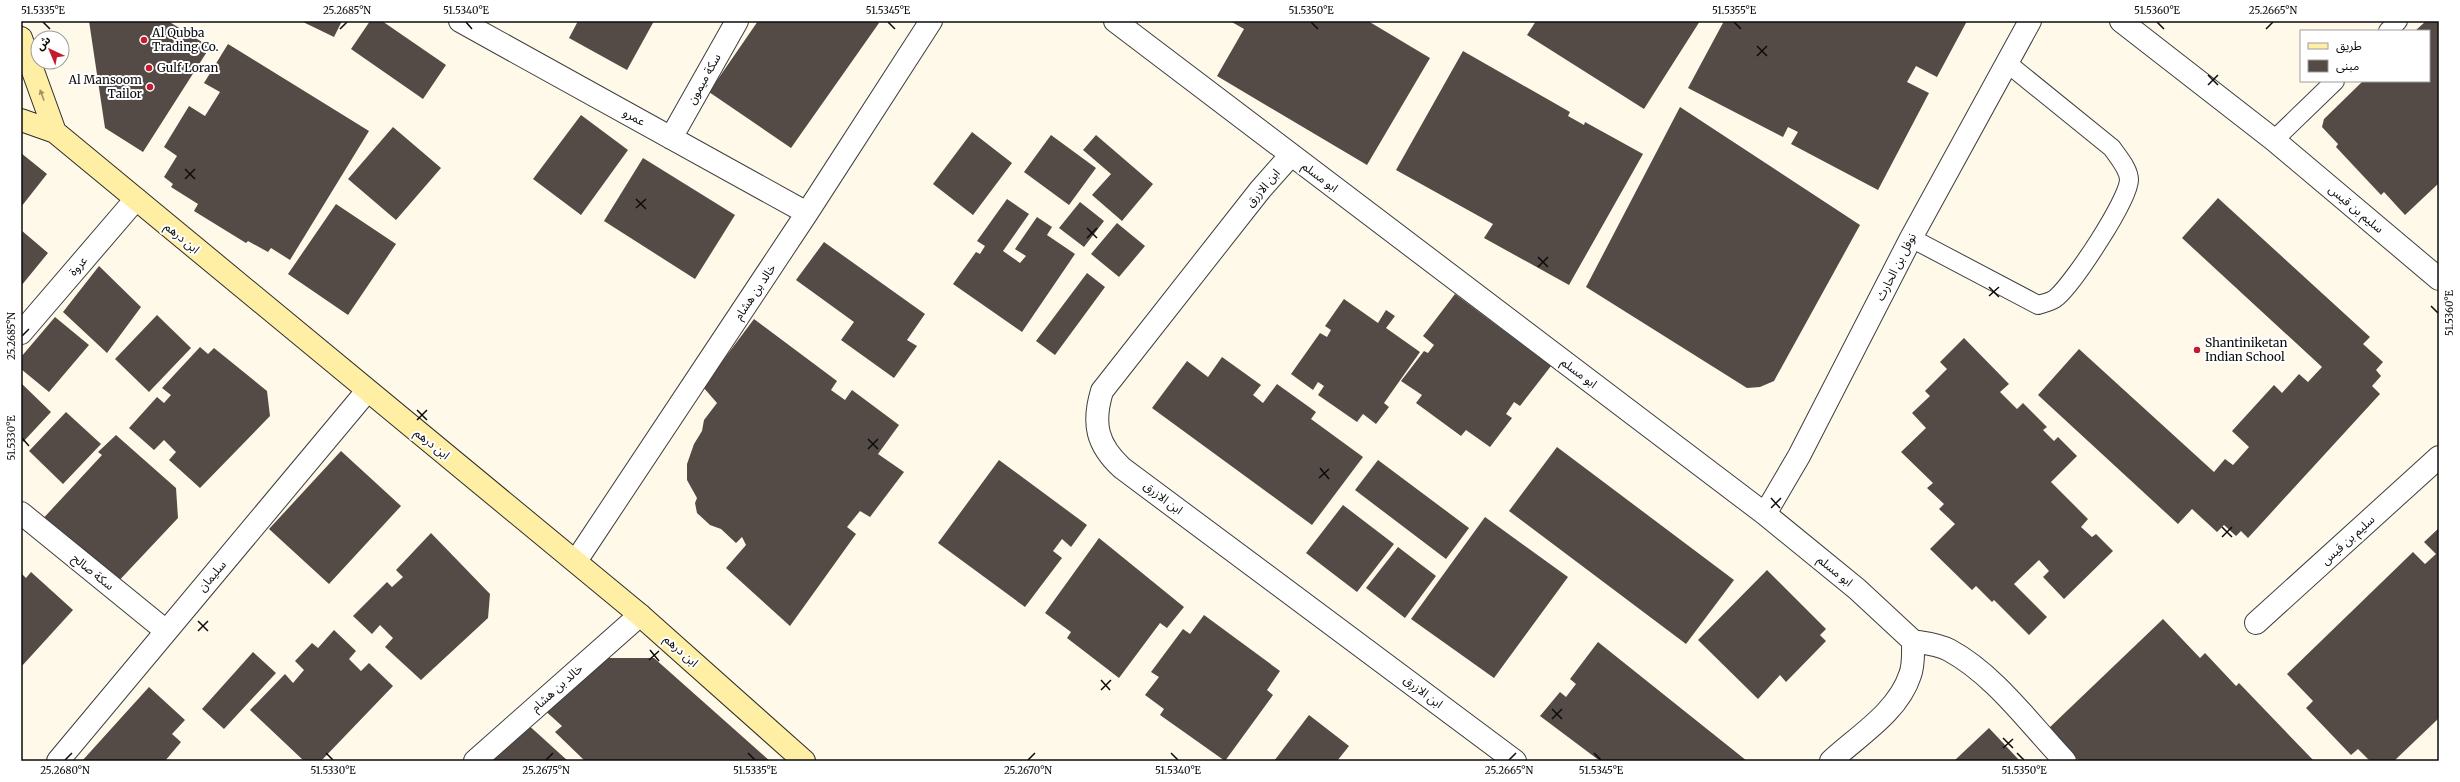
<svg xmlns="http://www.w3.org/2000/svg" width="2460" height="782" font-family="Merriweather,'Noto Sans Arabic',serif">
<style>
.building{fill:#544b47}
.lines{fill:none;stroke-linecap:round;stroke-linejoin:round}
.lane-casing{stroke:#3e3e3e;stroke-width:20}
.street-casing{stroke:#3e3e3e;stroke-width:24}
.secondary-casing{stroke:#2d2d2d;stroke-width:24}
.lane{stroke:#fff;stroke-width:18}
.street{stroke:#fff;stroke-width:22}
.secondary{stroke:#ffefa4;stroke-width:22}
.oneway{fill:#9d9467}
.ticks{fill:none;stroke:#0b0b0b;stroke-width:1.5}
.poi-dot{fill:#c11d2f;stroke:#fff;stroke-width:1.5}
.labels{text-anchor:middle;stroke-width:4;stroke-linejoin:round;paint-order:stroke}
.poi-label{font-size:12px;fill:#0b0b0b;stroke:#fff;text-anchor:start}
.street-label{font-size:12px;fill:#0b0b0b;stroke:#fff}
.neatline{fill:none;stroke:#0b0b0b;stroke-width:1.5}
.ticks-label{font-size:10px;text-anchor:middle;fill:#0b0b0b}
</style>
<rect width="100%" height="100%" fill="#fff9e9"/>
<path class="building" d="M89,21H168L210,47L143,152L105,128Z
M301,21H342L334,37Z
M370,21H382L446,65L423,99L351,49Z
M578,21H654L627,70L569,38Z
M758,21H876L879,23L791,148L709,92Z
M1230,21H1368L1430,58L1367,165L1217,76L1244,29Z
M1536,21H1700L1644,109L1527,35Z
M1724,21H1967L1937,77L1916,66L1907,82L1929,93L1878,190L1791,144L1798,132L1788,127L1783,137L1688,88Z
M2426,21H2439V183L2405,215L2384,192L2381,195L2336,147L2338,144L2322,127L2324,119L2363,81H2429V31H2415Z
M228,44L369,131L290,260L271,248L268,252L248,241L246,243L194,211L198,204L171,187L173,184L164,177L177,156L164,147L189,106L205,116L220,92L204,83Z
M1463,51L1570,112L1568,116L1584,125L1585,122L1643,154L1569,285L1484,238L1493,224L1396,170Z
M1680,107L1860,225L1774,381L1760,387L1747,388L1586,287Z
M581,115L628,150L581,215L533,179Z
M393,127L441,168L396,220L348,179Z
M972,132L1012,163L973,215L933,184Z
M1051,135L1096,168L1069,205L1024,172Z
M1096,135L1153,184L1122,221L1092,195L1111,174L1083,150Z
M21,153L47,174L21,207Z
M643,158L735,215L695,279L604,221Z
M2218,198L2370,337L2363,344L2383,362L2376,370L2381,376L2372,386L2380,394L2248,538L2241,531L2236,536L2224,525L2217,532L2192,509L2178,524L2038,395L2079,349L2214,472L2225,459L2233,465L2249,447L2232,431L2274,385L2282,393L2299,374L2308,382L2322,367L2182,238Z
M1007,199L1029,214L1003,251L1020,263L1026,256L1015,249L1037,217L1052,227L1047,235L1075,254L1022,332L953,284L976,252L980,254L985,246L977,241Z
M1080,202L1104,221L1084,247L1059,228Z
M336,204L396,244L348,315L288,274Z
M1117,223L1145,246L1119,277L1091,254Z
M21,230L48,253L21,286Z
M824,242L925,314L907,340L917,346L894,378L841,340L854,322L796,280Z
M99,266L141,307L107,353L63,312Z
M1087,273L1105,287L1055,355L1036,341Z
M1455,294L1551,366L1520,406L1514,402L1506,414L1512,418L1490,447L1466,430L1461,436L1416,403L1422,395L1401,381L1424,351L1428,353L1434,345L1423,336Z
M1344,299L1378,323L1386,310L1395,316L1386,328L1420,352L1384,403L1389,407L1376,424L1363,414L1357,422L1318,395L1324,386L1318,382L1313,390L1291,374L1320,333L1327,337L1331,330L1325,326Z
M157,315L191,348L149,392L115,359Z
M55,317L89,345L49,392L21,369V357Z
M754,319L837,381L831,390L845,400L852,390L899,425L878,454L904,472L870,517L860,511L847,527L856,534L790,626L726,568L746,545L742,537L736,543L721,529L710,525L697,513L695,503L697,498L687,480V464L694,444L702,431L704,420L717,403L703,387Z
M1964,338L2009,384L2000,392L2017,409L2023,403L2047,427L2043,430L2054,441L2058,437L2077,456L2051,482L2088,519L2081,527L2092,537L2096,534L2113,551L2064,599L2043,577L2049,571L2039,560L2014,584L2047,617L2029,635L1994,600L1992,602L1976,586L1972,590L1930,549L1955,524L1939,509L1944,504L1927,488L1933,483L1901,452L1926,428L1912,413L1930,396L1925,391L1947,369L1940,362Z
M200,347L208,354L214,348L267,391L270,416L200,488L169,460L176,452L164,440L154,450L129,428L157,397L164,403L171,395L162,388Z
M1222,357L1261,385L1253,395L1263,403L1277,384L1316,412L1311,419L1363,457L1312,525L1152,408L1187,361L1208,377Z
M21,383L51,412L23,442L21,440Z
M66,412L101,444L63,484L29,451Z
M116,435L176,488L178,518L114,586L39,523L102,455L98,452Z
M1557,447L1734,580L1686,644L1509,511Z
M341,451L401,506L329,584L269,529Z
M999,460L1087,525L1071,547L1062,539L1053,551L1062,558L1025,607L938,543Z
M1378,460L1469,528L1446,559L1355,490Z
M1343,505L1394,544L1357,592L1306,553Z
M1485,517L1568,577L1494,678L1411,619Z
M2439,528V718L2394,761H2370L2358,749L2351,755L2306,708L2313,701L2287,674L2413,552L2425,564L2436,554L2424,542Z
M431,533L490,594L488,618L421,680L385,647L393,638L380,625L372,634L353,616L387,582L392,587L403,577L396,570Z
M1099,538L1184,607L1167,628L1160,623L1119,678L1067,638L1071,632L1045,613Z
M1398,547L1436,576L1405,618L1366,588Z
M1767,570L1826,629L1820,635L1826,641L1786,682L1780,675L1758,699L1698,640Z
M31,572L73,610L21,667V573L26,578Z
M1204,615L1280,671L1267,690L1273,695L1225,761L1160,715L1164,709L1145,695L1159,677L1151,672L1183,629L1190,634Z
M2163,619L2200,658L2205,653L2236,686L2239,683L2314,761H2079L2048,729Z
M334,630L356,651L349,659L361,671L369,663L393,686L321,761H304L250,710L285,674L293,683L304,670L295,661L312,643L318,648Z
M1598,642L1747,761H1600L1540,716L1560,692L1566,697L1576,684L1570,679Z
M253,652L276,673L224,729L202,709Z
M597,658H654L770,761H585L555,732L562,726L541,707Z
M149,687L185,720L172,734L181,742L165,761H82Z
M1309,715L1349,746L1337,761H1274Z
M525,722L568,761H485Z
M1989,728L2020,761H1954Z"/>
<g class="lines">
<defs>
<path id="lane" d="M2388,31L2398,21
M2274,140L2335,81
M1911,238L2038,305C2044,303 2052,302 2057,297C2074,282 2128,201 2129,180C2129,169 2118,157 2112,148L2007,63"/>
<path id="street" d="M460,21L807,213
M1115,21L1765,514L1857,589L1913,641C1913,652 1914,665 1910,675C1898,712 1858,736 1831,761
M2121,21L2274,140L2439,279
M671,138L737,21
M1291,155L1260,190L1102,391C1092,424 1097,445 1122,468L1515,761
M21,333L136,199
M21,513L166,631
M1765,514L1799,456L1911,238L2030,21
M576,561L807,213L931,21
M2256,623L2439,457
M1913,641C1925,643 1938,644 1949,650C1995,675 2029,723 2065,761
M58,761L367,391
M475,761L640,615"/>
<path id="secondary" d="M21,38L55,132
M21,120L55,132L640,615L804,761"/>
</defs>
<use href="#lane" class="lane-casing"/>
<use href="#street" class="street-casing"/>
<use href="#secondary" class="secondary-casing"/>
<use href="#lane" class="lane"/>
<use href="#street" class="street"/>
<use href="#secondary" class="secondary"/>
</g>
<defs><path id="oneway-solid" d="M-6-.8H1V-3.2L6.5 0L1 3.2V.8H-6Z"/></defs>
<use class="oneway" href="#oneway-solid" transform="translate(42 95) rotate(-110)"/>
<path class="ticks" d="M43,22L50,29M466,22L472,29M888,22L895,29M1311,22L1318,29M1734,22L1741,29M2157,22L2164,29M340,29L347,22M2266,29L2273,22M1757,46L1767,56M1757,56L1767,46M2208,75L2218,85M2208,85L2218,75M185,169L195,179M185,179L195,169M636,199L646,209M636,208L646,199M1087,228L1097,238M1087,238L1097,228M1538,257L1548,267M1538,267L1548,257M1989,287L1999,297M1989,296L1999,287M2431,306L2438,313M22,336L29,329M417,410L427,420M417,420L427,410M22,438L29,446M868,439L878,449M868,449L878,439M1320,468L1329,479M1319,478L1329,469M1771,498L1780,508M1771,508L1781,498M2222,527L2232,537M2222,537L2232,527M198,621L208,631M198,631L208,621M650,650L659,661M649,660L659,651M1101,680L1110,690M1101,690L1111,680M1552,709L1562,719M1552,719L1562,709M2003,738L2013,748M2003,748L2013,739M326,753L333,760M748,753L755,760M1171,753L1178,760M1594,753L1601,760M2017,753L2024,760M65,760L72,753M546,760L553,753M1028,760L1035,753M1509,760L1516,753"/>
<g class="poi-dot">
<circle cx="144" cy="40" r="4"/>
<circle cx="149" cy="68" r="4"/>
<circle cx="150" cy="87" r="4"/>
<circle cx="2197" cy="350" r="4"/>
</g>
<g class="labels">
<g class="poi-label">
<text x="152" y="37">Al Qubba<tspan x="152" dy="14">Trading Co.</tspan></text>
<text x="157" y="72">Gulf Loran</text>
<text x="142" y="84" text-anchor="end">Al Mansoom<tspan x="142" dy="14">Tailor</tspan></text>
<text x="2205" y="347">Shantiniketan<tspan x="2205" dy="14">Indian School</tspan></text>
</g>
<g class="street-label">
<text transform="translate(704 79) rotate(-61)" y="4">سكة ميمون</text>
<text transform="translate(634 117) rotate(29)" y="4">عمرو</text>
<text transform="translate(1320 177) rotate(37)" y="4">ابو مسلم</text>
<text transform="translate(1263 188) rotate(-50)" y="4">ابن الازرق</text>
<text transform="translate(2356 209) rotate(40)" y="4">سليم بن قيس</text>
<text transform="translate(182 238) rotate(40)" y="4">ابن درهم</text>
<text transform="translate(78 266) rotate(-50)" y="4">عروة</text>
<text transform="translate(1896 267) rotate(-63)" y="4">نوفل بن الحارث</text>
<text transform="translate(755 292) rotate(-56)" y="4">خالد بن هشام</text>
<text transform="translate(1579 373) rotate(37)" y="4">ابو مسلم</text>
<text transform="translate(432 444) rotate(39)" y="4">ابن درهم</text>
<text transform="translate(1163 498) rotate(37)" y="4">ابن الازرق</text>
<text transform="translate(2348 540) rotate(-42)" y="4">سليم بن قيس</text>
<text transform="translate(1835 571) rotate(39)" y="4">ابو مسلم</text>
<text transform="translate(93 572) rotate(39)" y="4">سكة صالح</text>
<text transform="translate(212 576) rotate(-50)" y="4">سليمان</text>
<text transform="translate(681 651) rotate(42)" y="4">ابن درهم</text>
<text transform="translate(557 688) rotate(-42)" y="4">خالد بن هشام</text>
<text transform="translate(1423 692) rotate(37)" y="4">ابن الازرق</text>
</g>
</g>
<rect width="2460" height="782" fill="none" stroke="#ffffff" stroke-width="44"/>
<rect x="2300" y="30" width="130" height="52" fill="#ffffff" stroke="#9d9d9d"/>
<rect x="2308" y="43" width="20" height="6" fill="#ffefa4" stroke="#9d9d9d"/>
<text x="2336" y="50" font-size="12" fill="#0b0b0b">طريق</text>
<rect x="2308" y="60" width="20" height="12" fill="#544b47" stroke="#9d9d9d"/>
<text x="2336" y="70" font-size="12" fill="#0b0b0b">مبنى</text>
<g transform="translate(50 50) rotate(316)"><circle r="19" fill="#ffffff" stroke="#9d9d9d"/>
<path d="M0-3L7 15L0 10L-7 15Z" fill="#c11d2f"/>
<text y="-6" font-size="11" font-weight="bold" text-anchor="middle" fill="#0b0b0b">ش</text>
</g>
<rect x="22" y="22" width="2416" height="738" class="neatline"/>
<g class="ticks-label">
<text x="43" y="14">51.5335°E</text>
<text x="347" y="14">25.2685°N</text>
<text x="466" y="14">51.5340°E</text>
<text x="888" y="14">51.5345°E</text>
<text x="1311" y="14">51.5350°E</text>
<text x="1734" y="14">51.5355°E</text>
<text x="2157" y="14">51.5360°E</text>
<text x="2273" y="14">25.2665°N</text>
<text transform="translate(2449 313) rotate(-90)" y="4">51.5360°E</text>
<text transform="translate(11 336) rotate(-90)" y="4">25.2685°N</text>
<text transform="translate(11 438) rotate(-90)" y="4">51.5330°E</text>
<text x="65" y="774">25.2680°N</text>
<text x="333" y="774">51.5330°E</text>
<text x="546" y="774">25.2675°N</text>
<text x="755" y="774">51.5335°E</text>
<text x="1028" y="774">25.2670°N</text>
<text x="1178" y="774">51.5340°E</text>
<text x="1509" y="774">25.2665°N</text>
<text x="1601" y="774">51.5345°E</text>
<text x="2024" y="774">51.5350°E</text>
</g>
</svg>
